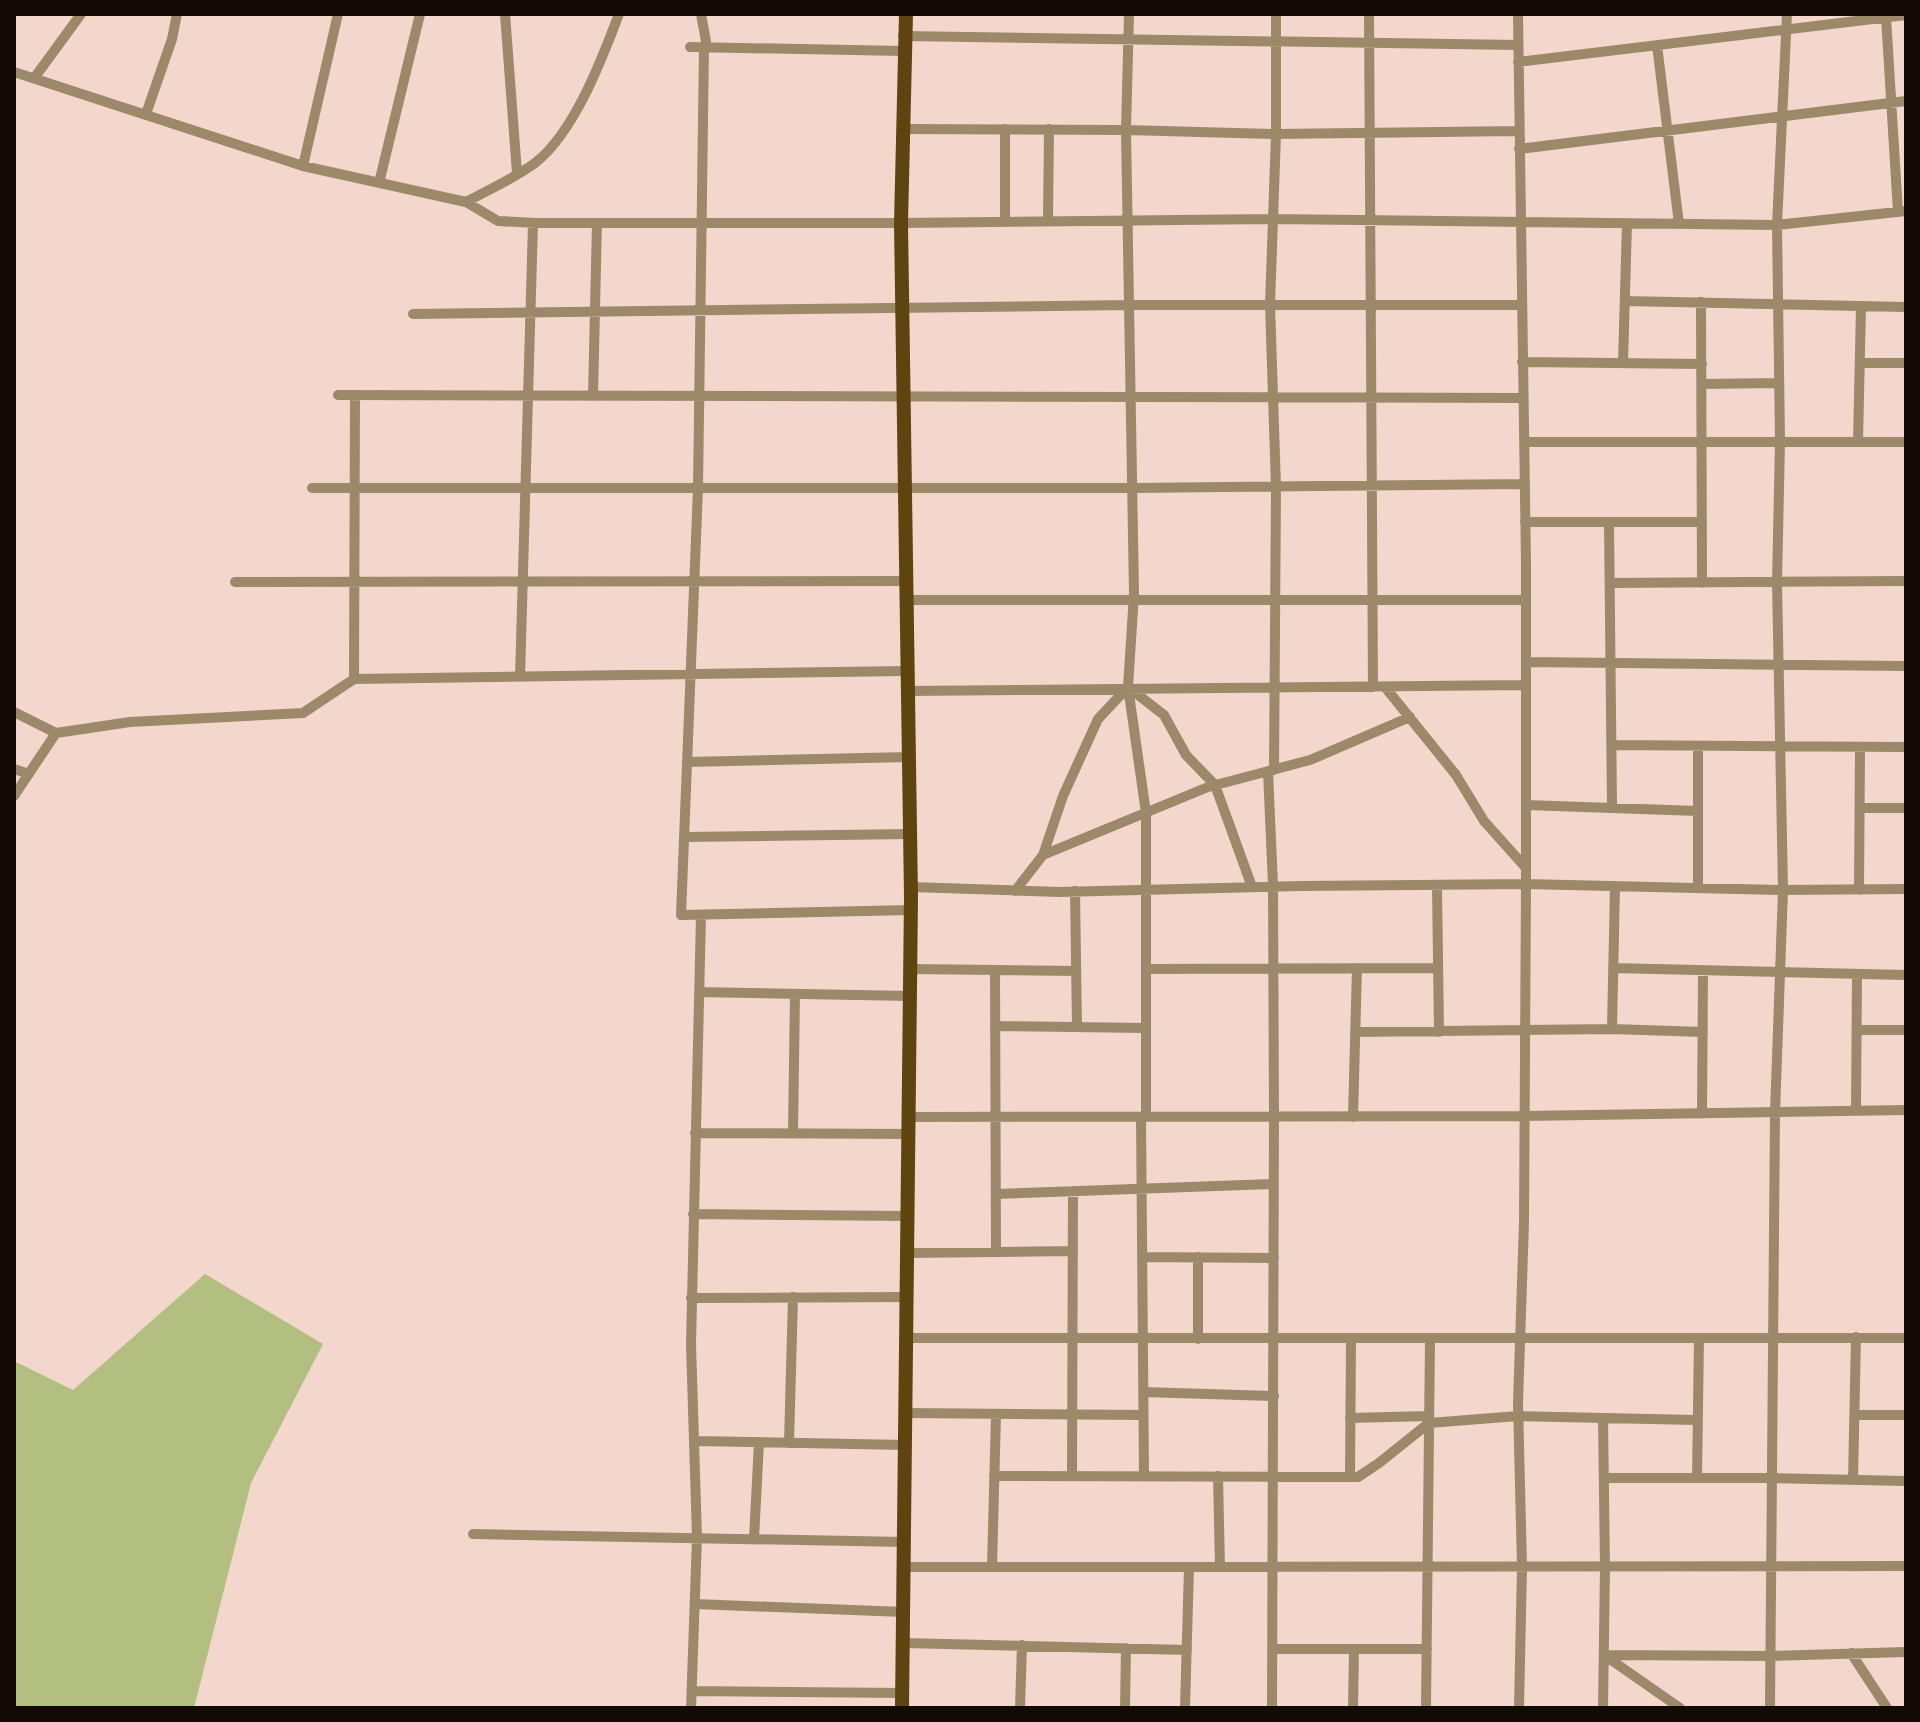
<svg xmlns="http://www.w3.org/2000/svg" width="1920" height="1722" font-family="Rubik,sans-serif">
<style>
.green{fill:#b3bf81}
.lines{fill:none;stroke-linecap:round;stroke-linejoin:round}
.minor{stroke:#9c896a;stroke-width:10}
.major{stroke:#5f4410;stroke-width:14}
</style>
<rect width="100%" height="100%" fill="#f4d7cc"/>
<path class="green" d="M205,1274L323,1344L251,1483L194,1708H14V1361L73,1390Z"/>
<g class="lines">
<path class="minor" d="M505,14L517,173
M701,14L707,47
M1129,14L1126,130L1134,594L1128,687L1146,813V1117
M1369,14L1373,687
M1518,14L1526,564V884L1524,1222L1518,1403L1522,1567L1519,1708
M1886,17L1898,212
M903,36L1518,45
M1657,45L1679,224
M690,47L903,51
M704,47L698,488L681,915L911,910
M1518,62L1906,15
M14,72L303,166L466,202L498,221L536,223H901L1273,219L1777,225L1906,211
M35,77L81,14
M146,114L172,39L177,14
M902,129L1126,130L1276,134L1519,131
M1519,149L1906,101
M303,166L338,14
M379,183L420,14
M466,202C488,190 515,178 535,163C574,133 602,59 619,14
M1048,221L1049,129
M1005,222V129
M1625,301L1906,307
M1701,302L1702,583
M413,314L1129,305H1521
M1522,362L1702,364
M1623,363L1627,223
M1860,363H1906
M1702,384L1779,383
M338,395L1523,398
M593,396L597,223
M1524,442H1906
M1858,442L1861,306
M312,488H1133L1524,484
M1525,522H1702
M1609,522L1612,807
M235,582L906,581
M1610,583L1906,581
M906,600H1526
M1526,662L1906,666
M520,677L533,223
M354,679L355,395
M1385,687L1456,775L1484,821L1526,868
M908,691L1526,685
M14,712L56,733L130,722L303,713L354,679L907,671
M1612,745L1906,747
M687,762L909,757
M14,769L29,774
M1274,770L1276,487L1270,305L1276,134V14
M1268,771L1273,886L1274,1117L1272,1708
M14,796L56,733
M1526,805L1698,811
M1860,808H1906
M684,837L910,834
M1043,855L1063,796L1098,719L1128,687L1164,715L1186,755L1215,785L1252,887
M1437,886L1439,1032
M911,887L1059,892L1302,886L1526,884L1783,890L1906,889
M1698,888V746
M1859,890L1860,747
M1015,891L1043,855L1208,787L1310,760L1410,717
M1075,891L1077,1027
M1613,968L1906,975
M910,969L1076,971
M1146,969L1438,968
M995,970L996,1252
M699,992L910,996
M995,1026L1146,1028
M1612,1029L1615,886
M1857,1030H1906
M1355,1032L1612,1029L1703,1032
M1856,1111L1857,974
M1702,1114L1703,971
M909,1117L1525,1116L1906,1110
M1141,1117L1144,1476
M1353,1117L1357,968
M695,1133L909,1134
M793,1133L795,994
M996,1194L1274,1184
M693,1214L908,1216
M908,1253L1073,1251
M1142,1257L1274,1258
M1198,1257V1339
M691,1298L907,1297
M907,1338H1906
M1143,1392L1274,1396
M906,1413L1143,1415
M1855,1415H1906
M1350,1418L1429,1416
M1603,1418L1605,1567L1603,1708
M695,1441L906,1445
M789,1443L793,1297
M994,1476L1358,1477L1379,1463L1429,1423L1518,1416L1696,1420
M1072,1476L1073,1191
M1218,1476L1220,1567
M1350,1477L1351,1340
M1604,1478H1772L1906,1481
M1697,1478L1699,1338
M1853,1480L1856,1337
M473,1534L905,1542
M754,1539L759,1442
M905,1567L1906,1566
M992,1567L996,1414
M695,1604L904,1612
M903,1643L1187,1650
M1273,1649H1427
M1851,1653L1887,1708
M692,1691L902,1693
M691,1708L697,1538L691,1344L701,915
M1020,1708L1022,1645
M1125,1708L1126,1648
M1185,1708L1189,1567
M1353,1708L1354,1649
M1426,1708L1430,1340
M1680,1708L1604,1655L1771,1656L1906,1652
M1770,1708L1775,1113L1783,890L1777,583L1780,441L1777,225L1787,14"/>
<path class="major" d="M902,1708L911,897L901,223L906,14"/>
</g>
<rect width="1920" height="1722" fill="none" stroke="#130a06" stroke-width="32"/>
</svg>
